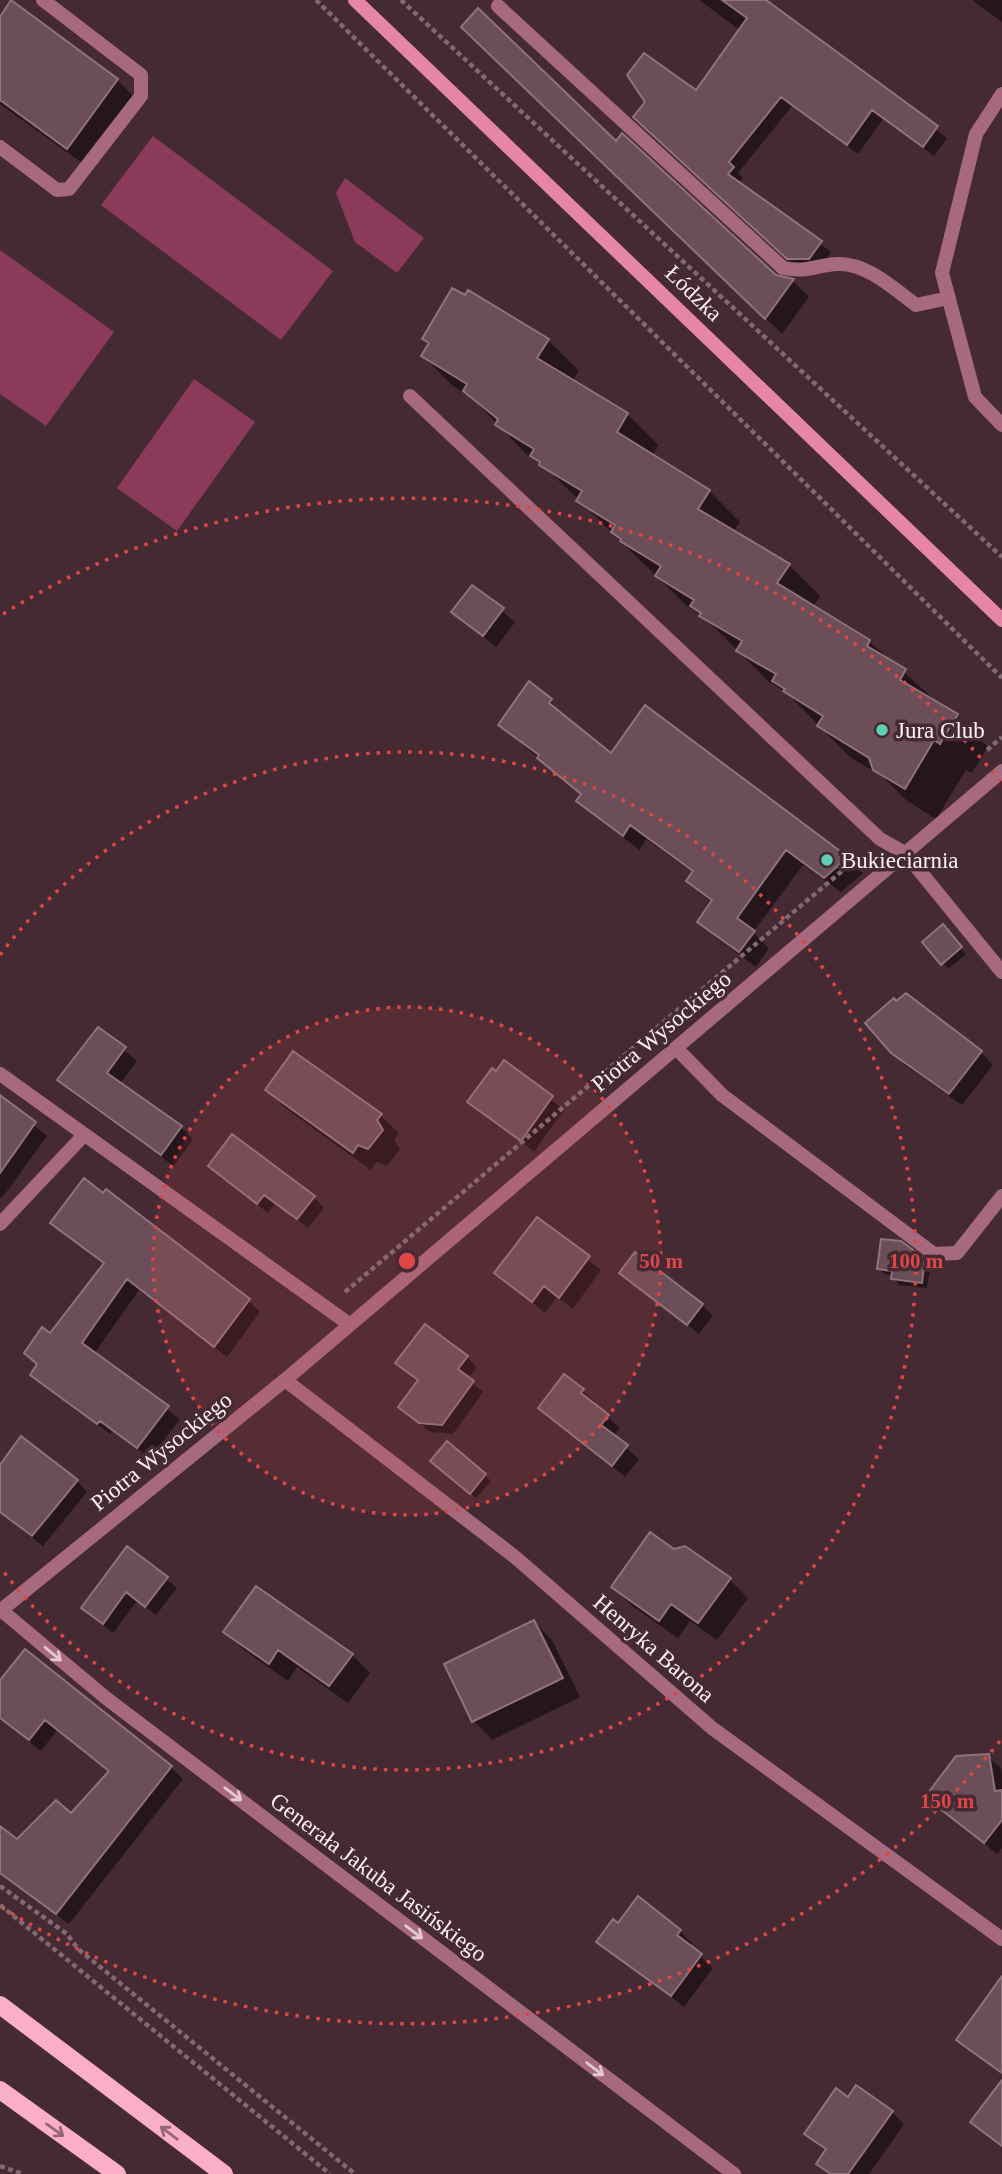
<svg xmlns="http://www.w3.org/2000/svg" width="1002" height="2174" font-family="'Times New Roman',serif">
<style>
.green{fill:#8b3b59}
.shadow{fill:#0007}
.building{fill:#6b4e57;stroke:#91717a;stroke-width:2}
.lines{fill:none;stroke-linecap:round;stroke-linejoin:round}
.path{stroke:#806a71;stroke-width:4.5;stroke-dasharray:5 3.5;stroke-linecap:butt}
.lane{stroke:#a6697d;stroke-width:14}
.street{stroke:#a6697d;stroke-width:14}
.secondary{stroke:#e686a6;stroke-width:14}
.primary{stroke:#fbafc7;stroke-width:18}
.oneway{stroke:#e3c9d1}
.oneway2{stroke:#976676}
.ring{fill:none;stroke:#dc4647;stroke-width:3.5;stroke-dasharray:3.5 7}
.poi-dot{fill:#5dceb8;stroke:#452a33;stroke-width:2.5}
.labels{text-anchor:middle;stroke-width:7;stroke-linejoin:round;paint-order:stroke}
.street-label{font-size:23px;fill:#fdf2f5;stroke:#452a33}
.poi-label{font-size:23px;fill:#fdf2f5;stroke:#452a33;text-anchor:start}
.centre{fill:#dc4647;stroke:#452a33;stroke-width:3.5}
.ring-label{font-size:21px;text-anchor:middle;font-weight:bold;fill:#dc4647;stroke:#452a33;stroke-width:7;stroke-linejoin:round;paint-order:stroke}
</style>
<rect width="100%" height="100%" fill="#452a33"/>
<path class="green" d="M153,136L333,271L281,340L101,205Z
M345,178L424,238L397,273L355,242L336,193Z
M0,250L114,332L46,426L0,394Z
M194,379L255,422L177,531L117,488Z"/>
<path class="shadow" d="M699,0H763L947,138L934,156L883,119L858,154L792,106L738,173L743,178L739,183L831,252L820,269H799L646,128L650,96L628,77L644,56L696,93L740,30Z
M972,0H1002V22Z
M0,20L117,80L135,98L86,166L0,104Z
M479,43L616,143L776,277L793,281L809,297L782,334Z
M424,339L548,340L579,371L572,381L627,414L658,445L652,456L709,491L740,522L733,532L789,565L820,596L813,607L869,641L936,701L957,716L988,747L972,773L966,770L936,819L906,800L883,777L850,757L785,691L769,682L702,615L688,607L542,464L528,456L472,398L454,387L423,356L430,345Z
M473,587L515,622L496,647L453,612Z
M550,700L564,718L611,755L646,708L847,858L863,873L841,892L803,865L753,932L769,948L756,967L715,937L699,922L712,903L688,881L694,873L646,839L640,850L594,816L578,801L582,796L500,725Z
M948,932L966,954L948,969L924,942Z
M98,1029L137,1061L120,1084L181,1127L193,1139L174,1166L71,1092L59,1080Z
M892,1052H981L993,1065L962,1105L905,1065Z
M504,1063L564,1110L534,1152L470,1102Z
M267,1090L380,1115L399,1133L394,1140L400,1149L387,1166L377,1162L371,1170L285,1108Z
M0,1098L47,1136L2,1198L0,1197Z
M210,1166L314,1197L324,1208L308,1228L275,1203L268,1213Z
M538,1220L601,1270L573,1309L557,1297L545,1313L497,1273Z
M53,1223L248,1300L260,1312L227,1357L139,1290L94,1354L180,1419L150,1458L112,1431L110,1434L32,1374L51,1335L105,1265Z
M924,1260L930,1267L927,1288L899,1285L893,1275L884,1274L879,1268Z
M621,1272L702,1305L713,1316L699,1334Z
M467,1357L477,1367L468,1379L483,1392L453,1434L430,1432L400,1407L419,1381L398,1363Z
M582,1390L595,1402L594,1405L620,1428L613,1436L639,1459L625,1477L540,1408Z
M438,1466L485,1475L491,1481L476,1498Z
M0,1468L77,1481L87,1492L43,1546L0,1513Z
M127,1549L177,1588L156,1615L137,1601L113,1633L83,1608Z
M673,1551L729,1579L748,1598L717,1640L690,1621L678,1638L631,1605L613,1587Z
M534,1622L552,1640L580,1697L492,1740L474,1721L446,1665Z
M226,1632L352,1655L370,1673L348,1703L297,1667L288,1681L244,1650Z
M0,1683L171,1767L183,1779L69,1924L0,1874V1828L18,1841L71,1815L110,1772L57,1730L41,1751L0,1719Z
M988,1756L1001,1768L1002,1776V1848L997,1854L927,1796Z
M618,1925L680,1931L692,1943L690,1947L713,1968L684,2007L598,1942Z
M1002,1980V2074L958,2040Z
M848,2099L892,2112L904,2124L869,2174H829L819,2164L827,2152L807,2133Z"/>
<path class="building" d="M11,0L118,79L67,149L0,100V17Z
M722,0H766L938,126L923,147L872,110L847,145L781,97L729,162L734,167L728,174L822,241L809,259H787L633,117L645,102L627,75L644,53L696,90L747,18Z
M478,8L616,141L622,133L776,275L794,279L765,319L461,27Z
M452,288L465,295L468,290L549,339L537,358L628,413L617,432L710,490L698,509L790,564L777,583L870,640L867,646L906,669L900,680L958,714L940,744L934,740L905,789L873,770L869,758L817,726L823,716L783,691L785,689L772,681L776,674L736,651L742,641L699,616L701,613L690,606L694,600L655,576L661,566L620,541L621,539L611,532L615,525L576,501L582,491L539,465L540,462L530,456L534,449L495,425L498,419L463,391L467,384L421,356L429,343L422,339Z
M472,585L504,608L483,636L451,612Z
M529,681L552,699L549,703L611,753L645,705L848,857L824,878L786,850L737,918L755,931L739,952L697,922L712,900L686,881L693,871L630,825L623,836L576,801L581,794L537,758L539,755L498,725Z
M943,924L962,947L941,965L922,942Z
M906,993L982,1051L949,1094L891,1053L865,1023L894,998L896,1001Z
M98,1027L126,1047L107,1073L182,1126L161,1155L57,1080Z
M293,1051L382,1114L377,1120L383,1130L368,1149L358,1145L353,1153L265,1090Z
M504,1060L553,1096L521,1141L467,1102L492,1068L496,1071Z
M0,1095L36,1122L0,1173Z
M232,1134L315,1196L297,1219L264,1195L257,1204L208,1166Z
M84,1178L103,1193L106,1189L250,1299L214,1347L127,1279L82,1343L169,1406L137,1448L100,1421L97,1424L30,1375L37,1364L24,1353L42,1327L50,1333L104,1263L50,1223Z
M537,1217L590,1256L559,1298L544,1286L532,1302L494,1273Z
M881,1239L901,1241L925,1259L922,1283L891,1279L892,1271L877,1269Z
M635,1252L703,1304L687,1325L619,1273Z
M425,1324L468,1356L458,1369L474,1381L442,1425L419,1423L398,1407L418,1380L395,1363Z
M564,1374L584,1389L581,1393L609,1415L601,1425L628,1445L612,1466L538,1408Z
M21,1436L78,1480L32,1536L0,1512V1465Z
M447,1441L486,1474L470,1494L430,1461Z
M650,1532L674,1549L685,1546L731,1578L698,1623L671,1604L659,1621L611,1587Z
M127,1546L168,1577L145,1607L126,1592L103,1624L81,1608Z
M256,1586L353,1654L329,1686L278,1650L269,1664L223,1632Z
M534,1620L563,1678L472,1722L444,1664Z
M25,1649L172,1766L56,1914L0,1873V1826L17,1839L56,1800L71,1813L109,1771L45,1720L29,1740L0,1718V1680Z
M989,1754L995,1791L1002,1790V1820L984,1843L925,1797L956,1756Z
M638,1896L681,1930L677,1935L702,1954L671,1996L596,1942L613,1919L618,1923Z
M1002,1976V2073L956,2040Z
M1002,2080V2146L970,2122Z
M856,2085L893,2111L848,2174H831L816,2164L826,2149L804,2134L836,2088L848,2097Z"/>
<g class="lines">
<path class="path" d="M316,0L1002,678
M401,0L1002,557
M987,750L1002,737
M345,1292L862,854
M0,1886L67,1934L78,1949L355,2174
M0,1905L330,2174
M0,2166L23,2174"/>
<path class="lane" d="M498,6L783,268C808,273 815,265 838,264C867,263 894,289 916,305L949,298
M0,147L57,190L69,189L141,96V75L43,0
M410,396L880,839L905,853L1002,972
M676,1048L722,1095L934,1254L957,1253L1002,1196
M0,1074L349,1324
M0,1224L84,1135"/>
<path class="street" d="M1002,94L976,134L942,273L975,397L1002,425
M285,1380L515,1557L712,1728L1002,1939
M1,1610L106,1698L734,2174
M0,1611L285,1380L1002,771"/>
<path class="secondary" d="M355,0L1002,620"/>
<path class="primary" d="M0,2005L224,2174
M0,2090L117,2174"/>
</g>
<defs><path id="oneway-shaft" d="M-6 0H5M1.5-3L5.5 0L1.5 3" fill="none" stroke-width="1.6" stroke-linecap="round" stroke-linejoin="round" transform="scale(1.75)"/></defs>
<g class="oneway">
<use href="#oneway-shaft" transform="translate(53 1654) rotate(40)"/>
<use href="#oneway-shaft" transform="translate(233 1794) rotate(37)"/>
<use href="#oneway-shaft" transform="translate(414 1932) rotate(37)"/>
<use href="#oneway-shaft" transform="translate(595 2069) rotate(37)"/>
</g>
<g class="oneway2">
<use href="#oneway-shaft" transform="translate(55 2130) rotate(36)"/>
<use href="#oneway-shaft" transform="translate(169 2133) rotate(-143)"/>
</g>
<circle cx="407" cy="1261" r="254" fill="#dc4647" fill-opacity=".12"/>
<g class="ring">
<circle cx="407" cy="1261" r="254"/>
<path d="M0 955A509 509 0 1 1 0 1567"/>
<path d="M1000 1741A763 763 0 0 1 3 1908M3 614A763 763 0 0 1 1000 781"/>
</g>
<g class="poi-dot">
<circle cx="882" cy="730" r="7"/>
<circle cx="827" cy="860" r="7"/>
</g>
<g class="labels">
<g class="street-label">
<text transform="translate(694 293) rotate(44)" y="8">Łódzka</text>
<text transform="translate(661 1031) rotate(-40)" y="8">Piotra Wysockiego</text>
<text transform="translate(161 1451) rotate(-39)" y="8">Piotra Wysockiego</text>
<text transform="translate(654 1648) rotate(41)" y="8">Henryka Barona</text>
<text transform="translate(379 1877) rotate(37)" y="8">Generała Jakuba Jasińskiego</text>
</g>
<g class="poi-label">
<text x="896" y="738">Jura Club</text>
<text x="841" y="868">Bukieciarnia</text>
</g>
</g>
<circle cx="407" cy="1261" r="10" class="centre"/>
<g class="ring-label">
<text x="661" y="1268">50 m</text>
<text x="916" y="1268">100 m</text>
<text x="947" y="1808">150 m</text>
</g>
</svg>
